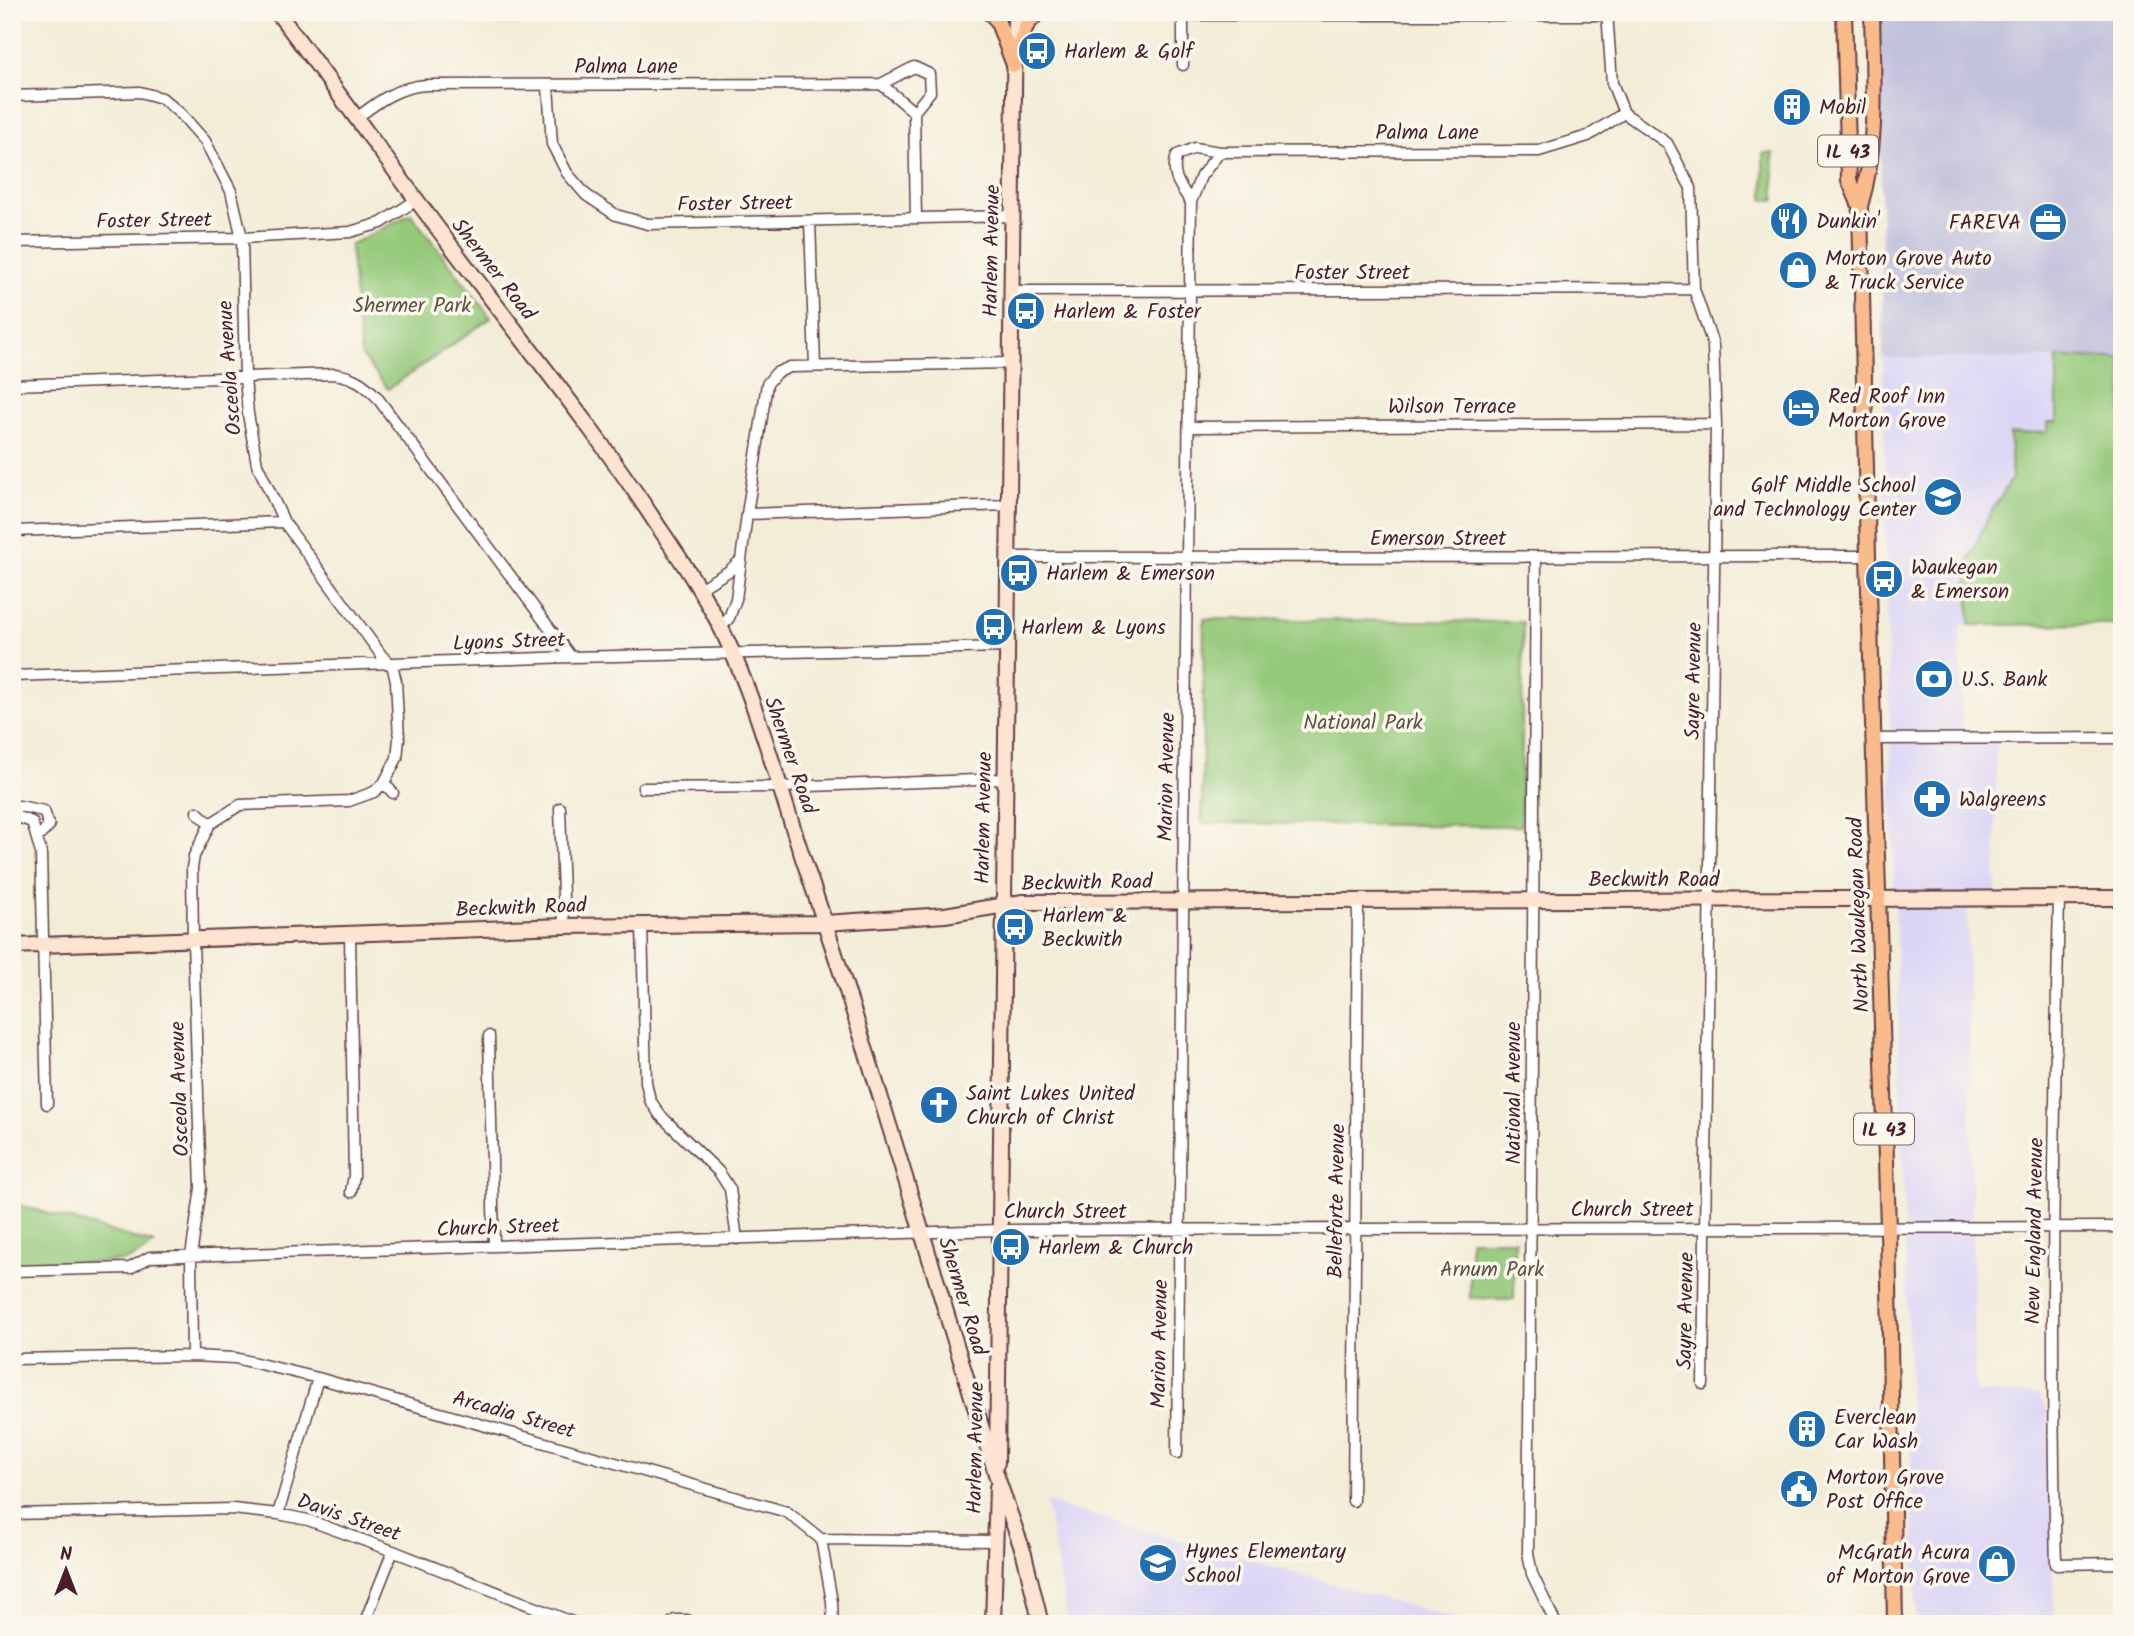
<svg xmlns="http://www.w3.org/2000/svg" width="2134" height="1636" font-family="Kalam,sans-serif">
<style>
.built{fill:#dcd5f6}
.industrial{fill:#c2c1dc}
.green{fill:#94c97a;stroke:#6f7452;stroke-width:2}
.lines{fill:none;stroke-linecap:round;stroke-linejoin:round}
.street-casing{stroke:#633e45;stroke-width:13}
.secondary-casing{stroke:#633e45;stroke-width:18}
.primary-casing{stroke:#633e45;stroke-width:18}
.street{stroke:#fff;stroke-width:10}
.secondary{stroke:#fde4d1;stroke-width:14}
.primary{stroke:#fabb8c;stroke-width:14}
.labels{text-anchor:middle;stroke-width:7;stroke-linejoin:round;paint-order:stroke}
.shield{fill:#fbf7ec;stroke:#7f6065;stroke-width:2}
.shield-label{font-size:19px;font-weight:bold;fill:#4a1f2b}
.poi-label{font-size:21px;fill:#4a1f2b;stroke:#fbf7ec;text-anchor:start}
.street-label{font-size:21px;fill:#4a1f2b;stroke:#fbf7ec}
.park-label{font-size:21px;fill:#605243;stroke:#fbf7ec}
</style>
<rect width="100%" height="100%" fill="#fbf7ec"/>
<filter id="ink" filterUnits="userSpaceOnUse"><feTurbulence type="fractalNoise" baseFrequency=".0143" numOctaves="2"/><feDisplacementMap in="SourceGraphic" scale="14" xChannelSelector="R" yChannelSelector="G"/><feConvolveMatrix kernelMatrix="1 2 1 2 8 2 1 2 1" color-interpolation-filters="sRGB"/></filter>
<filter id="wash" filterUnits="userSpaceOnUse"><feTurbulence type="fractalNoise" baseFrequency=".00686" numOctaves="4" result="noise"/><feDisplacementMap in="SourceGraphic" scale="28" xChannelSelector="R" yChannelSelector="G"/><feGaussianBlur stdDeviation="1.57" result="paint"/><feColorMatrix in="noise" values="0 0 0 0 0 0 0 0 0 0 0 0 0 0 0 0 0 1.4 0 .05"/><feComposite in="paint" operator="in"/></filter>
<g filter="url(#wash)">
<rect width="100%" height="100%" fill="#f3edd8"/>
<path class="built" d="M1883,358H2057V422L2012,479L1989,515L1967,565L1970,625L1960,626L1962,741H1996V902L1967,903L1975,1393L2038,1394L2048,1412L2054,1624H1916L1887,626Z
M1046,1502L1474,1624H1068Z"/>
<path class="industrial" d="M1879,12H2122V358H1883Z"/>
<path class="green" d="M1763,153H1773L1775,200H1764Z
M411,214L491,318L388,389L361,355L350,245Z
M2057,358H2122V624L1970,625L1967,565L1989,515L2012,479L2010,434L2048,432V422H2057Z
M1204,619L1523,622L1521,826L1202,823Z
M12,1203L154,1244L142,1253L125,1261L12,1266Z
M1470,1240H1515L1514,1299L1470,1298Z"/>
</g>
<g filter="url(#ink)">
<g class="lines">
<defs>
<path id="street" d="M1607,12L1612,83L1624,113L1667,143L1691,188L1694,289L1713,345L1716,424L1703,1384
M1183,15H1607
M1183,65V12
M881,84L914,67L929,74L930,92L914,112
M548,86L552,144L567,173L586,195L616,215L648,224L1012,216
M12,96L140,92L162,98L182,115L205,141L231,191L242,238L245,377L248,414L257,464L284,522L382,656L392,665L396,681L399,739L397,758L384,783L374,792L349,801L240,805L210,824L194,856L192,868L193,941L201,1188L191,1256L192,1356
M358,117C380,100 398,87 426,85L881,84L914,112L916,218
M1191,202C1180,186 1170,175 1177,155L1195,148L1220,152L1539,151L1588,136L1624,113
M810,221L815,366
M12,242L242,238L350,232L381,223L415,201
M1011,291L1694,289
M12,385L335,374C354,377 363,383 376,396L571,657
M1189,427L1716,424
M747,514L1008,505
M12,531L284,522
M1008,557L1868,556
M1536,557L1528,1553L1532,1574L1556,1624
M699,589L729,571L741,560
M721,628L729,618L736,599L747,514L767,384L776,373L790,367L1010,363
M12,676L571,657L1006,647
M1873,739L2122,738
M384,783L393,793
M643,788L781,787L1005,779
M560,808L564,926
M12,811L19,806L44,811L49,826L37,838
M197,812L210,824
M12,815L32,822L41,853L47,1104
M2059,899C2054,1121 2050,1342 2056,1564L2122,1563
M642,925L646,1082L650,1100L660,1115L719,1172L730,1189L737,1239
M350,935L354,1176L351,1192
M489,1036L494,1246
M12,1271L130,1268L150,1257L999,1230L2122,1227
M12,1359L192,1356L235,1358L318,1378L787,1512L821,1539L995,1541
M1177,1453L1191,202L1201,176L1220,152
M1353,1501L1358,901
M12,1514L233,1509L278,1514L308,1520L393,1551L577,1624
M278,1514L318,1378
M821,1539L832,1602L833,1624
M364,1624L393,1551
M670,1624L675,1620H687L694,1624"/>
<path id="secondary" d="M277,12C345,100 408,191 476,279C538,360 602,440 658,526C681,560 705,595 723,632C759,707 779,789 806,867C875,1069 933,1274 997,1477L1024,1554L1041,1624
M12,946L564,926L825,923L945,915L1023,902L2122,898
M997,1463L1015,12
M993,1624L997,1487"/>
<path id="primary" d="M989,12L997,20L1014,65
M1844,12L1849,180L1860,206
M1872,12C1873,77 1879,144 1860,206L1868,556L1888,1228L1895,1624
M1014,65L1026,26L1038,12"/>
</defs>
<use href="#street" class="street-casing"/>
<use href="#secondary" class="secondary-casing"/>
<use href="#primary" class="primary-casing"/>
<use href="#street" class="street"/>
<use href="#secondary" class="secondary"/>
<use href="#primary" class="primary"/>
</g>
</g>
<defs>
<symbol id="bus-disc" viewBox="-11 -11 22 22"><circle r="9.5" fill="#1f6fb2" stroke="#fbf7ec"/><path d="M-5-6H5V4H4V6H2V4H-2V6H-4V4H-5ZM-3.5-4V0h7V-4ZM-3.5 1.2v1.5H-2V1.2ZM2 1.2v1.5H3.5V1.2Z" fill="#fff"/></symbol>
<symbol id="building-disc" viewBox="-11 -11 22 22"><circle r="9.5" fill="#1f6fb2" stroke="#fbf7ec"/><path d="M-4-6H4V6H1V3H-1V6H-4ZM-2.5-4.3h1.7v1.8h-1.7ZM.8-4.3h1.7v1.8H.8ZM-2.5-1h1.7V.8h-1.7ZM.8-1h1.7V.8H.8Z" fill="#fff"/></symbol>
<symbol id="restaurant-disc" viewBox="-11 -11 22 22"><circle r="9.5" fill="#1f6fb2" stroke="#fbf7ec"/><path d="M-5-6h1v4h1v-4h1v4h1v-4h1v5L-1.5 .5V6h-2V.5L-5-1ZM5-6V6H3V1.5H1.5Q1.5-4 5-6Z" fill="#fff"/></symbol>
<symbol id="office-disc" viewBox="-11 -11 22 22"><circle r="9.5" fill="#1f6fb2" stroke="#fbf7ec"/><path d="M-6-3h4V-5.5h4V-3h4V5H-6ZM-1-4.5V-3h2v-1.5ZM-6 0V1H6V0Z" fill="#fff"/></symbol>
<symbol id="shop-disc" viewBox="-11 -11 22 22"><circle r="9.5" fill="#1f6fb2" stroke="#fbf7ec"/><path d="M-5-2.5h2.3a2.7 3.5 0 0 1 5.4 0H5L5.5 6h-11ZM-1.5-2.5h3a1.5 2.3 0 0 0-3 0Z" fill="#fff"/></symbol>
<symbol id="hotel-disc" viewBox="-11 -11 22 22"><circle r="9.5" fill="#1f6fb2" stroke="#fbf7ec"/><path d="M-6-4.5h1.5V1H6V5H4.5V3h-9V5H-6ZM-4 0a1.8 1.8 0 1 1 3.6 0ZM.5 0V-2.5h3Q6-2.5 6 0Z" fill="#fff"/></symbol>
<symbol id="school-disc" viewBox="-11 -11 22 22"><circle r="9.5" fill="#1f6fb2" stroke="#fbf7ec"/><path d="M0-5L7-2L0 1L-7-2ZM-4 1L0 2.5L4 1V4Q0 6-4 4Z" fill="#fff"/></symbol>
<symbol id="bank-disc" viewBox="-11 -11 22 22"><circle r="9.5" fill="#1f6fb2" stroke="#fbf7ec"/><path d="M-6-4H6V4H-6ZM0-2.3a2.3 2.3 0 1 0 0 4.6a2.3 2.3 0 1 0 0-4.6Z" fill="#fff"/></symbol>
<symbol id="pharmacy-disc" viewBox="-11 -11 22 22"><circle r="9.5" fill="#1f6fb2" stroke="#fbf7ec"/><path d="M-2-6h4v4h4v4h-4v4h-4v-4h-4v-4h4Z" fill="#fff"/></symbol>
<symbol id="church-disc" viewBox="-11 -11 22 22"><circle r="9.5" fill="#1f6fb2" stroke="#fbf7ec"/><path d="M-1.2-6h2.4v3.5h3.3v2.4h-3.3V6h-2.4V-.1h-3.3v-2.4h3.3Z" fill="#fff"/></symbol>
<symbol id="civic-disc" viewBox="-11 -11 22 22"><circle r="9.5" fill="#1f6fb2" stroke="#fbf7ec"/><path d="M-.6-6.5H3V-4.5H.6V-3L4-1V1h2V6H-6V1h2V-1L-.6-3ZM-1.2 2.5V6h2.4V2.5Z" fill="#fff"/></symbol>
</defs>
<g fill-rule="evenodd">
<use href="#bus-disc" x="1015" y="29" width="44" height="44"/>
<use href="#building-disc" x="1770" y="85" width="44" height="44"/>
<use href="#restaurant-disc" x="1767" y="199" width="44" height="44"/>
<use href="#office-disc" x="2026" y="200" width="44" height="44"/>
<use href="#shop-disc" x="1776" y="248" width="44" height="44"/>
<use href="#bus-disc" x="1004" y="289" width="44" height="44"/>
<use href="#hotel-disc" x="1779" y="386" width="44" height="44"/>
<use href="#school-disc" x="1921" y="475" width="44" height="44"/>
<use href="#bus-disc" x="997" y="551" width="44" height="44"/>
<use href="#bus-disc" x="1862" y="557" width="44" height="44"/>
<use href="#bus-disc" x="972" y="605" width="44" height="44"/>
<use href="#bank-disc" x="1912" y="657" width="44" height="44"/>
<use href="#pharmacy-disc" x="1910" y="777" width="44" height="44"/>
<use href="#bus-disc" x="993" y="905" width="44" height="44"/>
<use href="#church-disc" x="917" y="1083" width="44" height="44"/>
<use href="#bus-disc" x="989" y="1225" width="44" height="44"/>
<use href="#building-disc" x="1785" y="1407" width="44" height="44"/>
<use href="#civic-disc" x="1777" y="1467" width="44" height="44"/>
<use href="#school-disc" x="1136" y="1541" width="44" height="44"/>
<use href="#shop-disc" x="1975" y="1542" width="44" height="44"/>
</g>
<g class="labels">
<g class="shield">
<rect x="1818" y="135.5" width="60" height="31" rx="5"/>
<rect x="1854" y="1113.5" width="60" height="31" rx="5"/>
</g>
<g class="shield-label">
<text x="1848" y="158">IL 43</text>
<text x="1884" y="1136">IL 43</text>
</g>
<g class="poi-label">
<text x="1064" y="58">Harlem &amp; Golf</text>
<text x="1819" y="114">Mobil</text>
<text x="1816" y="228">Dunkin'</text>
<text x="2021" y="229" text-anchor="end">FAREVA</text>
<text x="1825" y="265">Morton Grove Auto<tspan x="1825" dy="24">&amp; Truck Service</tspan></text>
<text x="1053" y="318">Harlem &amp; Foster</text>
<text x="1828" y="403">Red Roof Inn<tspan x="1828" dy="24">Morton Grove</tspan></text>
<text x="1916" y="492" text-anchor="end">Golf Middle School<tspan x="1916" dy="24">and Technology Center</tspan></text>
<text x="1911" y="574">Waukegan<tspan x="1911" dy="24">&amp; Emerson</tspan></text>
<text x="1046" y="580">Harlem &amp; Emerson</text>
<text x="1021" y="634">Harlem &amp; Lyons</text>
<text x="1961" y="686">U.S. Bank</text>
<text x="1959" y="806">Walgreens</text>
<text x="1042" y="922">Harlem &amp;<tspan x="1042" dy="24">Beckwith</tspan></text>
<text x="966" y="1100">Saint Lukes United<tspan x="966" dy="24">Church of Christ</tspan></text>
<text x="1038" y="1254">Harlem &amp; Church</text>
<text x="1834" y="1424">Everclean<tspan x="1834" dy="24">Car Wash</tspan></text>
<text x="1826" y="1484">Morton Grove<tspan x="1826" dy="24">Post Office</tspan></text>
<text x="1185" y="1558">Hynes Elementary<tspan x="1185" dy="24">School</tspan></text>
<text x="1970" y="1559" text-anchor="end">McGrath Acura<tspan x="1970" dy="24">of Morton Grove</tspan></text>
</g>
<g class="street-label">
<text x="626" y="73">Palma Lane</text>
<text x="1427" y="139">Palma Lane</text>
<text transform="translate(735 203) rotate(-1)" y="7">Foster Street</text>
<text transform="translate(154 220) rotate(-1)" y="7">Foster Street</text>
<text transform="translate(991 251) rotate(-89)" y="7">Harlem Avenue</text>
<text transform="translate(494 269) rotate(52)" y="7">Shermer Road</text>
<text x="1352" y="279">Foster Street</text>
<text transform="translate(229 368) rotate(-94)" y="7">Osceola Avenue</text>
<text x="1452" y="413">Wilson Terrace</text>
<text x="1438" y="545">Emerson Street</text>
<text transform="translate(509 641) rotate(-2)" y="7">Lyons Street</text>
<text transform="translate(1693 681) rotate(-89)" y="7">Sayre Avenue</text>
<text transform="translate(791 755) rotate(71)" y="7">Shermer Road</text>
<text transform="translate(1166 777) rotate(-89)" y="7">Marion Avenue</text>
<text transform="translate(983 818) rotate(-89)" y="7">Harlem Avenue</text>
<text x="1654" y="886">Beckwith Road</text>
<text transform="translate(1087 882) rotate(-1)" y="7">Beckwith Road</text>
<text transform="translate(521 907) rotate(-2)" y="7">Beckwith Road</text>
<text transform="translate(1858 915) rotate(-92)" y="7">North Waukegan Road</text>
<text transform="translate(179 1089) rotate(-92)" y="7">Osceola Avenue</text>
<text transform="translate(1513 1093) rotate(-90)" y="7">National Avenue</text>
<text transform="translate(1336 1201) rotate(-89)" y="7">Belleforte Avenue</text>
<text x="1632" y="1216">Church Street</text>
<text x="1065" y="1218">Church Street</text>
<text transform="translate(498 1227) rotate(-2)" y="7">Church Street</text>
<text transform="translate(2034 1231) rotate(-89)" y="7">New England Avenue</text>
<text transform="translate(963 1296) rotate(73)" y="7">Shermer Road</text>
<text transform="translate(1685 1311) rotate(-89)" y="7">Sayre Avenue</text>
<text transform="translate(1159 1344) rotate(-89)" y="7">Marion Avenue</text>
<text transform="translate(514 1414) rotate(16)" y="7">Arcadia Street</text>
<text transform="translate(975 1448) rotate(-89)" y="7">Harlem Avenue</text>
<text transform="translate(349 1517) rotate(19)" y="7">Davis Street</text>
</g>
<g class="park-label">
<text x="412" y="312">Shermer Park</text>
<text x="1363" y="729">National Park</text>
<text x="1492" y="1276">Arnum Park</text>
</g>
</g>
<rect width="2134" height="1636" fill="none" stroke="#fbf7ec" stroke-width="42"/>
<g transform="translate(66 1570)" stroke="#fbf7ec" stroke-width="5" paint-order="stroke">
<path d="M0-5L12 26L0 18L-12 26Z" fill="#4a1f2b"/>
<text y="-10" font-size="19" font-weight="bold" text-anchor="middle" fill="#4a1f2b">N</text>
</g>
</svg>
